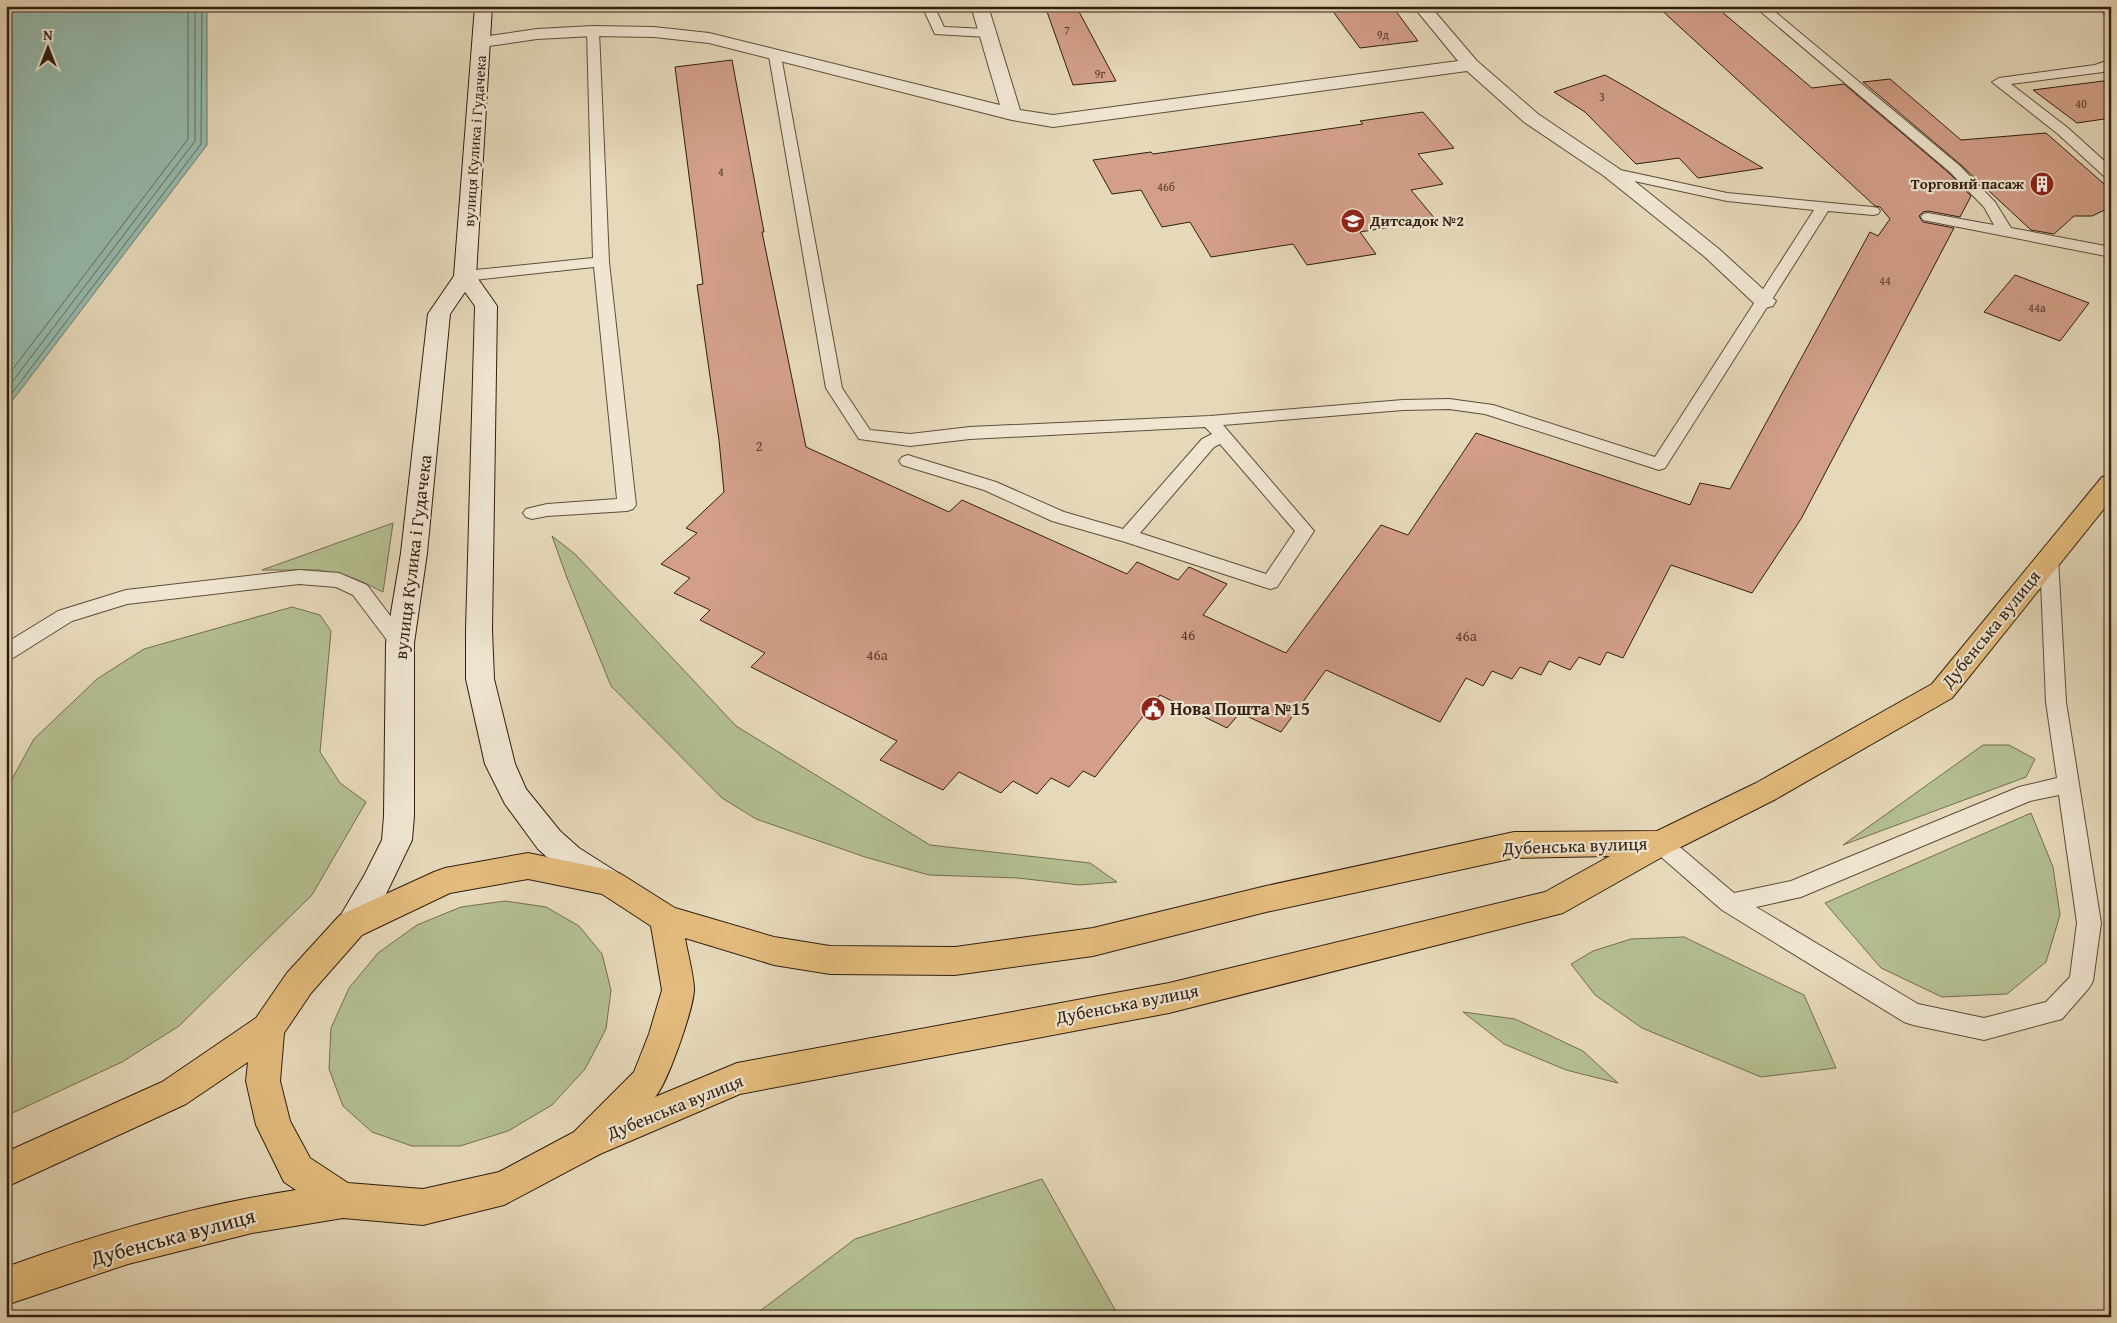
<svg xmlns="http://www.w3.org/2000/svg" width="2117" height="1323" font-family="'Gentium Book Plus',serif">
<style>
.green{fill:#b4bf91;stroke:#726e50}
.water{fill:#96baad;stroke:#6d7c6e}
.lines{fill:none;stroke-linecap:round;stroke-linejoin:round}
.shore{stroke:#636c5e;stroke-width:1}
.building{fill:#d39f89;stroke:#301e0f}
.service-casing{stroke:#5e4d3a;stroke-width:2}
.minor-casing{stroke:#5e4d3a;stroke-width:2}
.secondary-casing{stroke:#301e0f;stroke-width:2}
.primary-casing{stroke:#301e0f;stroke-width:2}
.service{fill:#efe6d2;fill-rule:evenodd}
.minor{fill:#efe6d2;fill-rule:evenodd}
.secondary{fill:#efe6d2;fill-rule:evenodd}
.primary{fill:#e3bc7d;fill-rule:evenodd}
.labels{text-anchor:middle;stroke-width:4.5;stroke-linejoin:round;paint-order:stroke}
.far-number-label{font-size:12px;fill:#593e2e}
.far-street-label{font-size:15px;fill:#301e0f;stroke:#efe6d2}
.far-poi-label{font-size:15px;font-weight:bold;fill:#301e0f;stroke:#efe6d2;text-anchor:end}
.number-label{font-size:15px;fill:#593e2e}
.street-label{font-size:18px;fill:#301e0f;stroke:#efe6d2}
.poi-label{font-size:18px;font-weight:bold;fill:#301e0f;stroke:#efe6d2;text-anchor:start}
.near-street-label{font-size:21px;fill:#301e0f;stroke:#efe6d2}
</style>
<rect width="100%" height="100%" fill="#e6d9ba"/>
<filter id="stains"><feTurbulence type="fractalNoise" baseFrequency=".004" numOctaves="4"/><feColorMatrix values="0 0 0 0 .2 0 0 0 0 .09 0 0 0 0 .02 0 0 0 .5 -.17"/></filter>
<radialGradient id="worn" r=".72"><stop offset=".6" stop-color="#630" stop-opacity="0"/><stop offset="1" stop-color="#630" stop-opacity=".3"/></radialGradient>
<path class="green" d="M393,523L383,592L356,579L320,570H262Z
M552,536L575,554L736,726L930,845L1090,863L1117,882L1079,885L1018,878L929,875L865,857L756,819L722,798L611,686L567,578Z
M292,607L320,615L331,631L320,752L340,783L366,802L312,895L179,1026L122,1062L6,1116V790L34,739L97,679L144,649Z
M1983,745H2009L2035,759L2026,777L1843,845Z
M2031,813L2053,867L2060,915L2046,962L2007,994L1942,997L1881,968L1825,903Z
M505,901L546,907L579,926L602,954L611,990L606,1029L585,1069L552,1105L508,1131L460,1146H412L372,1132L343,1106L329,1069L331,1028L349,988L378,953L417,925L461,907Z
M1684,937L1804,995L1836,1068L1761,1077L1642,1028L1595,995L1571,964L1593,951L1631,939Z
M1463,1012L1515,1019L1583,1051L1618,1083L1566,1070L1504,1044Z
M1042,1179L1119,1317H752L855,1239Z"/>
<path class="water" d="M6,6H205L207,9V145L6,409Z"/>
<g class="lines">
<path class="shore" d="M6,378L188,139V6
M6,390L195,141V6
M6,401L201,144L202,6"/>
</g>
<path class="building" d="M1045,6H1076L1116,81L1073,85Z
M1329,6H1392L1418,41L1360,48Z
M1657,6H1715L1812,88L1844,84L1949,173L1971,196L1960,217L1928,211L1923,212L1919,216L1923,222L1954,228L1801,519L1752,593L1671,565L1623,658L1607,652L1600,665L1579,657L1570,670L1549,661L1541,675L1520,667L1512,679L1492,671L1483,686L1466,678L1440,722L1326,670L1281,732L1240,713L1227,728L1160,695L1095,777L1083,771L1069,787L1051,778L1037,794L1013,781L1001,793L959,772L943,790L880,760L897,741L751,667L765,653L700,620L710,610L674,593L690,578L661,564L697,533L686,528L724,492L719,440L697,285L703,284L675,67L732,60L764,232H762L806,447L949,512L962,500L1127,574L1137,562L1178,580L1189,567L1227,584L1203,615L1286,653L1381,525L1408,535L1476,433L1690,505L1700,483L1730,489L1870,232L1878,236L1890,219L1880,207L1875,206Z
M1605,75L1628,88L1763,168L1698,178L1679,158L1636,164L1585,112L1554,92Z
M1890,79L1961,140L2046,133L2111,190V207L2092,216H2074L2054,234L2031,230L1961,165L1863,82Z
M2111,80V118L2077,123L2033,90Z
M1423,112L1454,148L1418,154L1443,184L1411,190L1436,220L1360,232L1376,254L1307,265L1293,244L1211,257L1190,222L1162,227L1141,190L1112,194L1093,160L1151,152L1153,154L1363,124L1360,121Z
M2015,275L2089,303L2060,341L1984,312Z"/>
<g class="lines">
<defs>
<path id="service" d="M922,6H934L944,27L987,29L993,33L987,37L935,34Z
M1754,6H1768L1960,166L1995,202L2011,228L2111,247V257L1923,220L1921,217L1923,214L1928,213L1994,225L1984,207L1950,172Z
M2097,6H2111V17L2107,16Z
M593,27L599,31L609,262L636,505L633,509L627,511L547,516L532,519L526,517L523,513L526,509L547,504L617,499L594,267L465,281L460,279L457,276L460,273L465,271L593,258L587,31Z
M775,52L781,56L842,388L870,430L910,434L970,427L1210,416L1403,400L1449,399L1493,405L1655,457L1814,210L1727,201L1606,175L1604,172L1606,169L1611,168L1727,193L1873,207L1878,208L1880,211L1878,214L1873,215L1828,211L1665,468L1659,470L1653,468L1485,414L1449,409L1403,410L1223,425L1314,531L1277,587L1270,589L1122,541L1052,521L984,490L902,465L899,461L902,457L908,455L914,457L996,482L1064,512L1123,529L1202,439L1212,434L1205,427L970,439L910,446L859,439L826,388L769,56ZM1220,444L1295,531L1266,574L1140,533L1214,447Z
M2111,59V68L2103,72L2011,84L2068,128L2111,167V179L2106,178L2058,134L1992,82L1999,78L2095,65Z
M2049,551L2056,553L2058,558L2066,702L2101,923L2093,981L2089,988L2062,1019L1984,1040L1913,1025L1904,1022L1722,910L1652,849L1649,843L1652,837L1660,834L1668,837L1734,893L1791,881L2019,787L2057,778L2046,702L2040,558L2042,553ZM2059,795L2077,923L2070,977L2046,1002L1984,1018L1918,1004L1756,907L1801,897L2030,801Z
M299,570L339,573L367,585L407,638L410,643L407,648L400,650L393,648L353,595L336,587L299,584L127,604L72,621L13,658L6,660V643L58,611L126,590Z"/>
<path id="minor" d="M971,6H988L1020,110L1053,115L1458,61L1413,6H1430L1477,61L1538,114L1618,168L1719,249L1776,301L1773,306L1765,308L1757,306L1705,257L1604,176L1524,122L1467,71L1053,127L1012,120L709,43L654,37L593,36L537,39L482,47L476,46L473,42L476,38L482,37L537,29L593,26L654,27L709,33L1000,105Z"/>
<path id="secondary" d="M475,6H492L476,276L497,306L492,630L494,679L515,764L526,789L560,831L579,848L620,874L625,883L620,892L609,896L598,892L557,866L538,849L505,804L485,764L466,679V630L475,306L465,292L450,314L427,553L414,643V816L412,840L387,892L362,935L351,939L340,935L335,925L365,874L382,840L384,816L386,643L401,553L428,314L454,276Z"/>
<path id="primary" d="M2111,475V500L1952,698L1776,799L1671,852L1563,913L1169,1013L740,1094L600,1154L504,1205L423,1225L343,1218L252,1233L128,1264L6,1305V1267C100,1233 197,1205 296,1190L284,1182L256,1125L246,1081L248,1062L186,1104L6,1187V1152L162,1082L256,1018L287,973L340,915L434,872L445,868L528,853L610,870L621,874L675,908L774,937L830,946L955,947L1093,928L1266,886L1514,832L1657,831L1756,783L1932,684L2102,477ZM1610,856L1545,892L1169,983L737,1063L655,1097C667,1085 695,1005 694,988C693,972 688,955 685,938L774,965L830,974L955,975L1093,956L1266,912L1514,858ZM528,879L602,894L651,926L662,990L649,1034L634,1072L574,1132L499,1172L423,1189L348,1183L310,1158L290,1121L280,1081L284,1033L311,993L362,935L450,893Z"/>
</defs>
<use href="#service" class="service-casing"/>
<use href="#minor" class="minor-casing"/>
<use href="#secondary" class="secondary-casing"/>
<use href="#primary" class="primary-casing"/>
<use href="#service" class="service"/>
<use href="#minor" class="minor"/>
<use href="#secondary" class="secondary"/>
<use href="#primary" class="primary"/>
</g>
<defs>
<symbol id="building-disc" viewBox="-11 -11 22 22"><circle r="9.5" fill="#8f2418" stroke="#efe6d2"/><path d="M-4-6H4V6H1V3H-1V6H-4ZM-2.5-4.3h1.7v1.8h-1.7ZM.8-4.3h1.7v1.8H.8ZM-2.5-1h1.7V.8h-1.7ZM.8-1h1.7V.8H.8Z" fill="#fff"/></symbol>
<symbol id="school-disc" viewBox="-11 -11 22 22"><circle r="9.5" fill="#8f2418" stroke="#efe6d2"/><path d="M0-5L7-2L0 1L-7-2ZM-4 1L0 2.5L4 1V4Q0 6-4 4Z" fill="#fff"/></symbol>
<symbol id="civic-disc" viewBox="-11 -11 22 22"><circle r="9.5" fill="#8f2418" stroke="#efe6d2"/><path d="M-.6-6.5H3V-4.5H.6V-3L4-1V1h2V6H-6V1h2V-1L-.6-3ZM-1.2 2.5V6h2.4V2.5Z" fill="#fff"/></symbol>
</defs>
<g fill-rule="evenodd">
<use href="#building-disc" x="2028" y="170" width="28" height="28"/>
<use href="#school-disc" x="1339" y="207" width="28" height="28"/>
<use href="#civic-disc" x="1139" y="695" width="28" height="28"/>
</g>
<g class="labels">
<g class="far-number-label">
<text x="1067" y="35">7</text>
<text x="1383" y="39">9д</text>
<text x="1100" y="78">9г</text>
<text x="1602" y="101">3</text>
<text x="2081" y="108">40</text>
<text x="721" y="176">4</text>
<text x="1166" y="191">46б</text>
<text x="1885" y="285">44</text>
<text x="2037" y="312">44а</text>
</g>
<g class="far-street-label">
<text transform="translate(475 141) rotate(-86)" y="5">вулиця Кулика і Гудачека</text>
</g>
<g class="far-poi-label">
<text x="2024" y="189">Торговий пасаж</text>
<text x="1370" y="226" text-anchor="start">Дитсадок №2</text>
</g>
<g class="number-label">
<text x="759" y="451">2</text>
<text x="1188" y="640">46</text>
<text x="1466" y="641">46а</text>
<text x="877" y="660">46а</text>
</g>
<g class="street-label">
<text transform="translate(413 557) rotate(-83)" y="6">вулиця Кулика і Гудачека</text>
<text transform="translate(1991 629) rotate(-51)" y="6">Дубенська вулиця</text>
<text transform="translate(1575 846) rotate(-2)" y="6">Дубенська вулиця</text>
<text transform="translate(1127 1004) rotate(-11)" y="6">Дубенська вулиця</text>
<text transform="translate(675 1107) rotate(-22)" y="6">Дубенська вулиця</text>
</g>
<g class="poi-label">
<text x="1170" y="715">Нова Пошта №15</text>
</g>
<g class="near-street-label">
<text transform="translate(173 1237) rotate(-15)" y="7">Дубенська вулиця</text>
</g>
</g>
<rect width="2117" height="1323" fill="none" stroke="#e6d9ba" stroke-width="25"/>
<rect x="8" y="8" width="2102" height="1308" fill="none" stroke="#301e0f" stroke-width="2.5"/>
<rect x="12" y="12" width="2092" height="1298" fill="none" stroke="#301e0f"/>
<g transform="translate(48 48)" stroke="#efe6d2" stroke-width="4" paint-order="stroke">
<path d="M0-4L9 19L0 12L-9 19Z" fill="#301e0f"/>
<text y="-8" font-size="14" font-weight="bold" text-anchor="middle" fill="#301e0f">N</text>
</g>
<rect width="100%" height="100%" filter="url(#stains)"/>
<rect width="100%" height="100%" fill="url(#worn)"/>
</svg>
